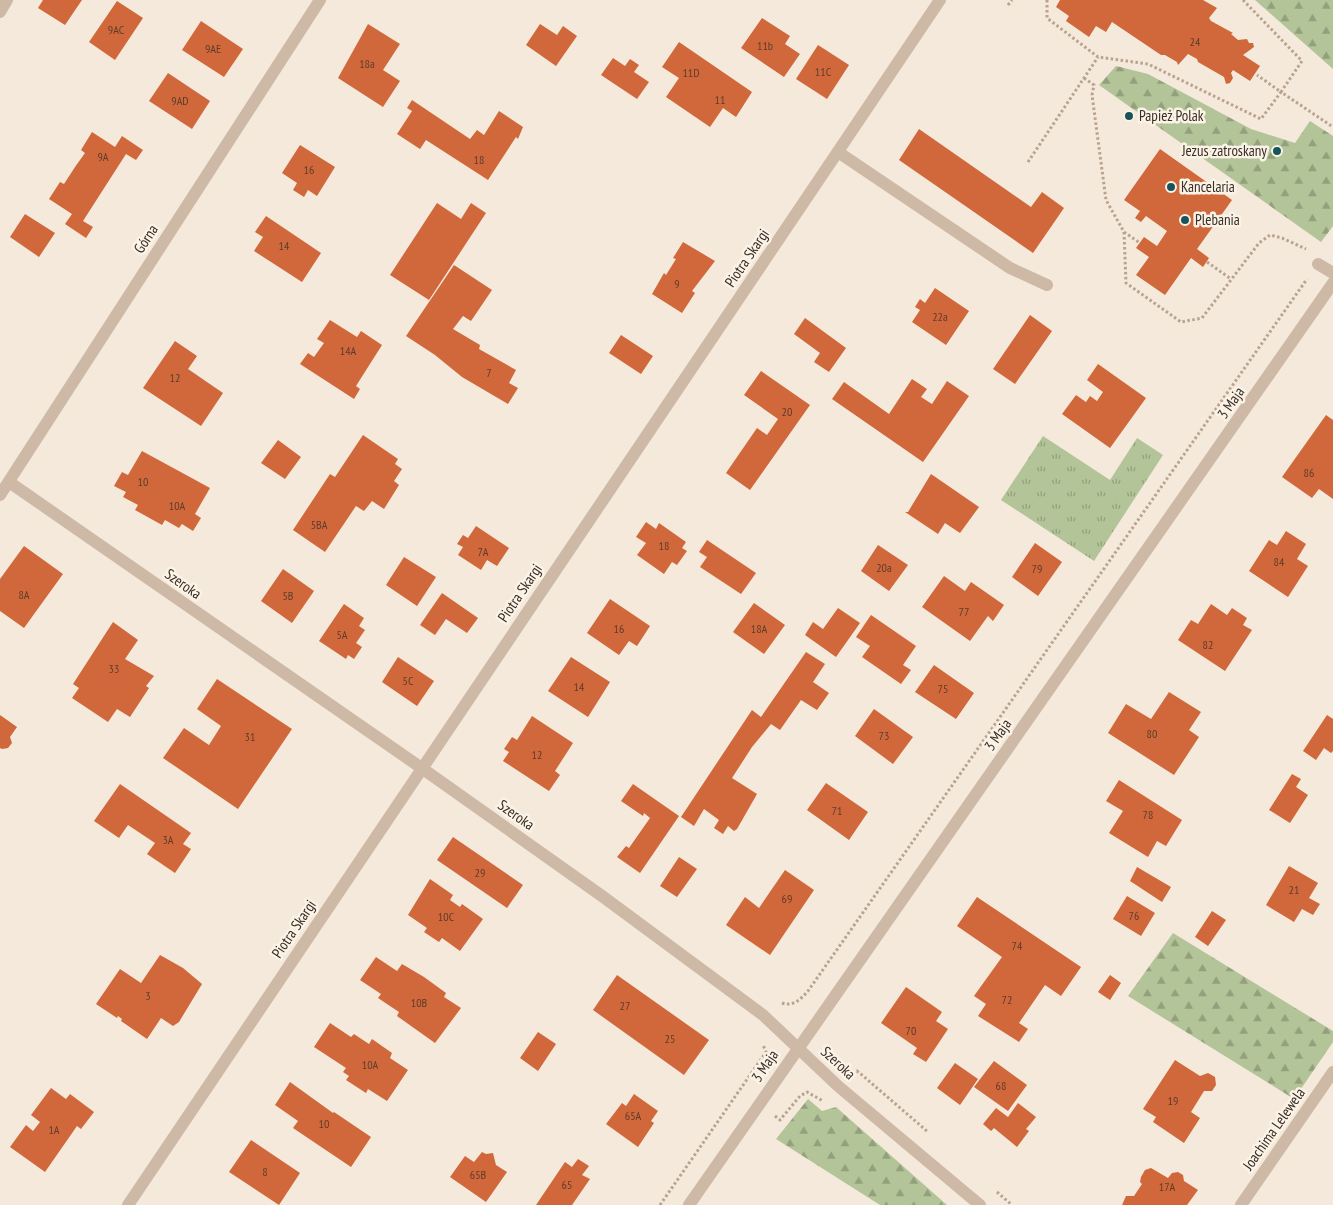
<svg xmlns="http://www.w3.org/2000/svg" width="1333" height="1205" font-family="'PT Sans Narrow',sans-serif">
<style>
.forest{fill:url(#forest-firs)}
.park{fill:url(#park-tufts)}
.building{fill:#d0683b}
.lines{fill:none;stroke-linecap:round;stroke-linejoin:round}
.path{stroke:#b9a38f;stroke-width:3;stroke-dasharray:2.5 2.5;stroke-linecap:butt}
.minor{stroke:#cdb9a5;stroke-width:12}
.poi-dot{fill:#19545d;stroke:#fbf3e6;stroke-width:2}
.labels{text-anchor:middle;stroke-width:5;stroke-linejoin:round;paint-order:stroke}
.number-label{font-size:12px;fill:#5e3c2c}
.poi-label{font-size:15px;fill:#382d27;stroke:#fbf3e6;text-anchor:start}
.street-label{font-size:15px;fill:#382d27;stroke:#fbf3e6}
</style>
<defs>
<pattern id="forest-firs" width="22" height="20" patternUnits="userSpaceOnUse" patternTransform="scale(1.25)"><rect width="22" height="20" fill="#b3c498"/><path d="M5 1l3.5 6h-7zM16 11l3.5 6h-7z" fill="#93a07c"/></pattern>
<pattern id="park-tufts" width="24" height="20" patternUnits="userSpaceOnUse" patternTransform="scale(1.25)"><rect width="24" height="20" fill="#b3c498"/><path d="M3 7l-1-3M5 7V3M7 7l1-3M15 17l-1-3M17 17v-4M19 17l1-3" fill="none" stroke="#93a07c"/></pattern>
</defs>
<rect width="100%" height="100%" fill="#f4e9da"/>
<path class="forest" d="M1255,0H1333V69Z
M1116,66L1148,74L1251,129L1295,143L1310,121L1333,136V226L1321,242L1099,85Z
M1173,933L1333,1031V1042L1294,1099L1128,996Z
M808,1099L822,1111L836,1107L947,1205H880L776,1139Z"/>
<path class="park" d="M1043,436L1110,480L1137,438L1163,455L1094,561L1001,500Z"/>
<path class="building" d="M43,0H82L65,25L38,8Z
M1060,0H1203L1217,8L1209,18L1211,21L1233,33L1231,34L1238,40L1247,39L1249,43H1253L1254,47L1243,55L1260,66L1250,81L1233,70L1231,73L1233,78L1230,83L1226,84L1224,77L1198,62L1197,59L1188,54L1178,65L1177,62L1165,55H1161L1112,22L1106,32L1096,26L1089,37L1066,21L1069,16L1056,7Z
M117,1L143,18L115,60L89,42Z
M762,18L790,36L785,44L800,54L784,77L741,48Z
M201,21L243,49L224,77L182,50Z
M368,24L400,44L383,70L400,81L383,107L338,78Z
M540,24L557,35L563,26L577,36L556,66L526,45Z
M679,42L752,92L736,117L723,108L710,127L666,97L679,78L662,67Z
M818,45L849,65L827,99L796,79Z
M613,58L625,66L630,59L639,65L634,72L649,82L637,99L601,75Z
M168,73L210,101L192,129L149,101Z
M412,100L470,139L477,130L484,135L499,111L523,127L518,139L516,137L488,180L426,140L420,149L397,134L412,111L407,108Z
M919,129L1031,207L1042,192L1064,208L1033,253L899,160Z
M92,132L115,147L122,136L143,150L136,160L126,154L83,221L93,227L86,238L65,224L72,214L49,199L60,182L64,184L75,167L85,153L81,150Z
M300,145L335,167L317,196L308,190L304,197L293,190L297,183L282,173Z
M1160,149L1232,200L1197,249L1209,258L1203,267L1191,258L1165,295L1136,275L1149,257L1136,248L1144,237L1157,246L1167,231L1146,216L1141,222L1135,218L1140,211L1124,200Z
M437,203L461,219L471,203L486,213L429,300L390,275Z
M25,214L55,233L39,257L10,237Z
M266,216L321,253L302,282L254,251L263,237L255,232Z
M683,242L715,261L692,291L695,293L682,313L652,294L664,273L666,275L676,259L673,258Z
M454,265L492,290L471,321L463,316L453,329L480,345L479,349L516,370L509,383L518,388L508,404L462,377L435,355L406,336Z
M935,288L969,311L946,345L912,322L920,310L915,307L920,299L925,303Z
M1030,315L1052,331L1015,384L993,369Z
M805,318L846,348L829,372L814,362L820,353L794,334Z
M330,320L357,337L361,331L382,345L356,386L360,389L354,399L300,364L308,353L314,357L324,343L317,339Z
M621,335L653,356L641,374L609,353Z
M175,341L197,356L188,369L223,393L201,426L143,388Z
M1098,364L1146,398L1110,448L1062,414L1076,395L1086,402L1090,396L1097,401L1103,392L1087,380Z
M761,371L810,405L750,490L726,473L757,428L767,435L778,419L744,395Z
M912,379L927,389L921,397L932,404L947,381L969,396L923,462L832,399L844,382L889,414Z
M1326,415L1333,420V499L1319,489L1312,498L1282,477Z
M363,435L398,459L395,464L402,469L394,481L399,485L384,509L372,501L364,511L356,506L325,552L293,530L330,474L335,477Z
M278,440L301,457L285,479L261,463Z
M142,451L210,488L195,514L201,518L193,531L182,524L179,528L165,520L162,525L135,510L138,505L123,497L126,492L114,486L122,472L128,475Z
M931,474L979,507L960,533L945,523L938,534L905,512H908Z
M646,522L656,529L659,523L686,542L682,548L687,551L677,565L672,562L664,574L637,555L646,543L636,537Z
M476,526L509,548L497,566L487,560L481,570L458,555L463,547L457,544L463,535L468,538Z
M1286,531L1306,544L1297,559L1308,566L1288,597L1249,571L1269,540L1277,545Z
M707,540L756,573L741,594L700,567L707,557L699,552Z
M1035,543L1062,562L1038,596L1012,577Z
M878,545L908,565L889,591L861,571Z
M24,546L63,574L24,628L0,611V579Z
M404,557L436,577L417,606L386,585Z
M283,569L314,591L292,623L261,601Z
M944,576L965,591L971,582L1004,605L993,621L988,616L970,641L922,607Z
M442,593L478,618L467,633L446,619L435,635L420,625Z
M610,599L650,626L637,646L629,641L619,655L587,633Z
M754,603L785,625L764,654L733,632Z
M344,604L364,618L359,626L365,630L356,643L362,647L354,659L348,655L346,659L319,641Z
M1211,604L1227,615L1232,608L1247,618L1243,625L1252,630L1225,671L1178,640L1191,620L1198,624Z
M838,608L860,623L836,657L805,635L813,622L823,629Z
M871,615L916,646L903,665L911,670L901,684L862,657L870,646L856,637Z
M113,622L138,640L125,659L154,676L146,686L149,688L130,717L117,709L108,722L72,698L79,688L73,684Z
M806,652L825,664L813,682L829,693L817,710L801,700L780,730L771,724L752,747L732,778L757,794L737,829L734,831L728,826L723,834L714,828L719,820L704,809L694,826L681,817L752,710L761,717Z
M398,657L434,681L417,706L382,682Z
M571,657L610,682L588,717L548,691Z
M934,665L974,693L956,719L915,692Z
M217,679L292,729L238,809L163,758L184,728L209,745L221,726L197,709Z
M1169,692L1201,712L1189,730L1199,737L1174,775L1108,733L1126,704L1151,719Z
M874,709L913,737L893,764L855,736Z
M0,715L17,727L10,737L12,743L8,748L2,749L0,748Z
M1327,715L1333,719V751L1331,753L1324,748L1316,760L1303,751Z
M532,716L573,743L555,771L560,775L549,791L503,761L509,752L504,749L512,737L517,740Z
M1292,774L1301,779L1296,787L1308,795L1290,823L1269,810Z
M1119,780L1182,820L1166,846L1157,841L1148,857L1109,833L1123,811L1106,801Z
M826,783L868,812L849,840L807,810Z
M120,784L191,833L183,844L191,849L175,873L147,854L155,843L128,825L119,838L94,821Z
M633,784L679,816L640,873L617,857L626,846L629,848L650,818L644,813L643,816L621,801Z
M453,837L523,885L507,908L437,860Z
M679,857L697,869L677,897L660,886Z
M1289,866L1318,883L1309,898L1320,904L1313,915L1302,909L1294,922L1266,905Z
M1137,867L1171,887L1162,902L1130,881Z
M785,870L814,890L770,955L726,925L745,897L759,908Z
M430,879L453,895L450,900L460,907L462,904L483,919L460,951L442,938L439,942L424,932L427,928L408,915Z
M1127,896L1155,913L1141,936L1113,919Z
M977,897L1081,967L1061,996L1045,985L1019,1023L1028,1029L1019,1042L978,1016L986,1004L974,996L1002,957L957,926Z
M1212,911L1226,920L1208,946L1195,937Z
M160,955L183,968L202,984L179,1022L173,1026L161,1018L147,1039L121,1021L122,1019L118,1016L117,1018L96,1004L120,969L141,983Z
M376,957L397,971L402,964L424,977L446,993L444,997L461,1008L435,1043L397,1016L399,1012L378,998L381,994L360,980Z
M617,975L709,1040L684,1075L593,1010Z
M1110,975L1121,983L1110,1000L1098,992Z
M906,987L942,1012L936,1021L948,1029L926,1062L913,1054L917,1048L881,1023Z
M330,1023L351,1037L354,1034L369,1044L372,1039L392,1053L390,1058L408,1070L387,1101L368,1089L366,1093L346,1080L349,1076L343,1072L346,1068L314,1047Z
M538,1032L556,1044L538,1071L520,1058Z
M1175,1060L1200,1076L1208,1073L1215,1077L1216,1085L1212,1091H1204L1191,1112L1200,1118L1184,1143L1153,1122L1156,1117L1143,1109Z
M994,1061L1027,1085L1008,1111L974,1087Z
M955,1063L978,1079L960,1105L937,1088Z
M290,1082L333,1113L334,1112L371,1137L351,1167L293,1128L298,1121L275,1105Z
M51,1088L66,1099L70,1094L94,1112L81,1129L77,1126L45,1172L10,1147L26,1125L33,1131L40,1122L31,1115Z
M634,1094L658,1111L651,1121L654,1123L638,1147L606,1124L622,1103L626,1106Z
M1018,1103L1036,1117L1026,1129L1029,1131L1017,1147L994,1128L991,1131L983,1124L996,1108L1008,1117Z
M251,1140L300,1173L279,1205L229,1172Z
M482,1152L486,1154L493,1153L496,1165L507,1172L486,1202L450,1177L465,1156L474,1162Z
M578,1159L589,1166L582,1175L590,1179L572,1205H536L565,1162L572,1167Z
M1151,1168L1168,1178L1172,1173L1178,1172L1183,1175L1184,1181L1198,1190L1187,1205H1122L1126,1196H1134L1142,1184L1140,1182L1141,1177L1145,1170Z"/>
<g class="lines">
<path class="path" d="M1047,0V18L1098,57L1148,64L1261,119L1281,92L1333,127
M1243,0L1302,61L1281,92L1257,75
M1008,5L1012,0
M1084,78L1094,85L1092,95L1106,200L1124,232L1126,283L1181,322L1202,318L1259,243L1270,235L1282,238L1306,249
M1028,162L1098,57
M1124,232L1140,243
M1207,262L1231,279
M782,1003C793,1007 801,999 808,991L1307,279
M852,1073L857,1071L862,1075L928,1132
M775,1116L780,1120L800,1096L807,1092L823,1101
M997,1192L1012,1205
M660,1205L766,1052L763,1045"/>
<path class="minor" d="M0,12L7,0
M838,152L1010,268L1047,285
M1318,264L1333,273
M9,482L423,769L602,896L763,1015L838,1086L980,1205
M0,495L320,0
M128,1205L940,0
M689,1205L1333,283
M1241,1205L1333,1072"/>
</g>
<g class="poi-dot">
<circle cx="1129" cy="116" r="5"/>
<circle cx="1277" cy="151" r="5"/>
<circle cx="1171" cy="187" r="5"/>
<circle cx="1185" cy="220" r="5"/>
</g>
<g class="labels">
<g class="number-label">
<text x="116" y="34">9AC</text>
<text x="1195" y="46">24</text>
<text x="765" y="50">11b</text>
<text x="213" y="53">9AE</text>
<text x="367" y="68">18a</text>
<text x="823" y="76">11C</text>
<text x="691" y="77">11D</text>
<text x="720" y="104">11</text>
<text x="180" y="105">9AD</text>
<text x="103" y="161">9A</text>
<text x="479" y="164">18</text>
<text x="309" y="174">16</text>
<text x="284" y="250">14</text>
<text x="677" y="288">9</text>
<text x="940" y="321">22a</text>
<text x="348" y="355">14A</text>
<text x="489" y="377">7</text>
<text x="175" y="382">12</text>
<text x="787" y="416">20</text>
<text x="1309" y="477">86</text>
<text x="143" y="486">10</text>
<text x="177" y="510">10A</text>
<text x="319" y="529">5BA</text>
<text x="664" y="550">18</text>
<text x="483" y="556">7A</text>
<text x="1279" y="566">84</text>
<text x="884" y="572">20a</text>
<text x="1037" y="573">79</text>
<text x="24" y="599">8A</text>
<text x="288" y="600">5B</text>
<text x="964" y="616">77</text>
<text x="619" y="633">16</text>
<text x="759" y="633">18A</text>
<text x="342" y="639">5A</text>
<text x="1208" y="649">82</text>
<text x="114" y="673">33</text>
<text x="408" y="685">5C</text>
<text x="579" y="691">14</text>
<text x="943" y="693">75</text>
<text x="1152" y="738">80</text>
<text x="884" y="740">73</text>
<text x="250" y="741">31</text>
<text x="537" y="759">12</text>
<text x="837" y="815">71</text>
<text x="1148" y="819">78</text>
<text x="168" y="844">3A</text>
<text x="480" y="877">29</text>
<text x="1294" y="894">21</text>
<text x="787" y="903">69</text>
<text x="1134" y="920">76</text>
<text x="446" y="921">10C</text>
<text x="1017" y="950">74</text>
<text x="148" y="1000">3</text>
<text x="1007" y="1004">72</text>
<text x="419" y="1007">10B</text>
<text x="625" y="1010">27</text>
<text x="911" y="1035">70</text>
<text x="670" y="1043">25</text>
<text x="370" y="1069">10A</text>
<text x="1001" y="1090">68</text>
<text x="1173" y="1105">19</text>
<text x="633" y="1120">65A</text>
<text x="324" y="1128">10</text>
<text x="54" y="1134">1A</text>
<text x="265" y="1176">8</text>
<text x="478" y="1179">65B</text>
<text x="567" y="1189">65</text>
<text x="1167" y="1191">17A</text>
</g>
<g class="poi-label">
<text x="1139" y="121">Papież Polak</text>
<text x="1267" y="156" text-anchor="end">Jezus zatroskany</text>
<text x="1181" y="192">Kancelaria</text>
<text x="1195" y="225">Plebania</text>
</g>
<g class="street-label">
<text transform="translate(146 239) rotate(-57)" y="5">Górna</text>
<text transform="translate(747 258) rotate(-56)" y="5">Piotra Skargi</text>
<text transform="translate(1231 403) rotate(-55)" y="5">3 Maja</text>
<text transform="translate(183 584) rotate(35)" y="5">Szeroka</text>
<text transform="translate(520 593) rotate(-56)" y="5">Piotra Skargi</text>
<text transform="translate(998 735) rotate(-55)" y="5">3 Maja</text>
<text transform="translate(516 815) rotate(35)" y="5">Szeroka</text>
<text transform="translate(294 929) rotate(-56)" y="5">Piotra Skargi</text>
<text transform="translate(838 1063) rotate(43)" y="5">Szeroka</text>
<text transform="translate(765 1066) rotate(-56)" y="5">3 Maja</text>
<text transform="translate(1274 1129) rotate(-55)" y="5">Joachima Lelewela</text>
</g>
</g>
</svg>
